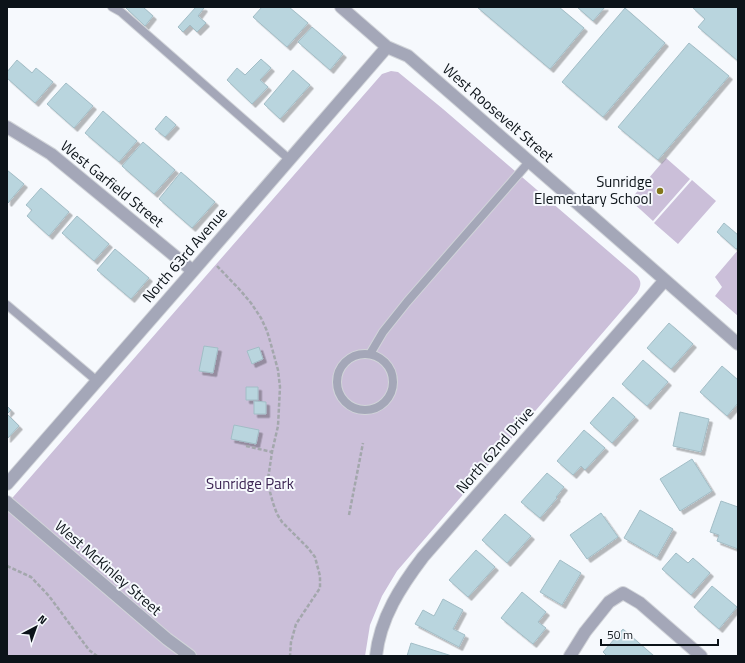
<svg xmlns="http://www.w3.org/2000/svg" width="745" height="663" font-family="'Titillium Web',sans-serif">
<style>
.green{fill:#cbbfd9}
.building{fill:#b9d5de;stroke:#a2bdc6;filter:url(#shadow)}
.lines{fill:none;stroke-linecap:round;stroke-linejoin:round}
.service-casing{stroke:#d1d4d9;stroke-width:10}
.minor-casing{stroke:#d1d4d9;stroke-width:14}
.path{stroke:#a3a7ac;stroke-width:2.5;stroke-dasharray:4 2;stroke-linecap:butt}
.service{stroke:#a4a7b8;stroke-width:8}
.minor{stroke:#a4a7b8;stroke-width:12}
.poi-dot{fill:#83771b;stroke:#f6f9fd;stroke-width:1.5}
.labels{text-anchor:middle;stroke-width:4;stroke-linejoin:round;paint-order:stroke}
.street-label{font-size:15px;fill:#0c1319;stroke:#f6f9fd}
.poi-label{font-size:15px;fill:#0c1319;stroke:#f6f9fd;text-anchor:end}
.park-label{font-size:15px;fill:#3c2553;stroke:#f6f9fd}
</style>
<defs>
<filter id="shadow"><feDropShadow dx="3.5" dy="3.5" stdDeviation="0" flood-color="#0004"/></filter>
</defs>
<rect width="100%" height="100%" fill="#f6f9fd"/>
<path class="green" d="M391,71L398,72L443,109L637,276C642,282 641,286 637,293L397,571L382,596L370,625L365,656H7V504L382,74Z
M666,158L690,179L653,221L630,200Z
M692,180L716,201L678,244L654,223Z
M738,250V316L715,296L722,287L715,277Z"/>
<path class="building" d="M125,7H143L153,16L145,26Z
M196,7H203L204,8L198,16L206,23L197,32L190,25L183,32L178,27Z
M262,7H289L308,23L287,47L253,17Z
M477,7H559L584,28L550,69Z
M577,7H605L593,21Z
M692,7H738V61L698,27L705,19Z
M625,8L665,43L603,117L562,82Z
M312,27L343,54L330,70L298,42Z
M689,43L729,76L658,160L618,127Z
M261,59L271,68L260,80L268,87L252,104L227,80L237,68L245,75Z
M17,60L32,73L36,68L53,82L35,103L7,78V72Z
M293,70L310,85L280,119L264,104Z
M66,83L93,106L74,128L47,104Z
M103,111L137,141L119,162L85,133Z
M166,116L176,125L165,137L155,129Z
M143,142L175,170L154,194L122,166Z
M7,170L24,184L8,203L7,202Z
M181,172L215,202L192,228L159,199Z
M41,188L69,212L49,236L27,216L32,210L26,205Z
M77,216L109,244L94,261L62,233Z
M724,223L738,235V247L736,249L717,232Z
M115,249L149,278L131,299L97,270Z
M669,323L693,344L671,369L647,348Z
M204,346L218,348L213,373L199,371Z
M259,347L263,359L252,364L247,351Z
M643,360L668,382L647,406L622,384Z
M722,366L738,380V403L727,416L700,392Z
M246,387H258V400H246Z
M613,397L635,417L612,443L590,423Z
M254,401L266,402V414H254Z
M7,406L11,410L7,414Z
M680,412L709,419L701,452L673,446Z
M7,414L19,426L7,439Z
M234,425L259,430L256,444L231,439Z
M584,430L605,448L585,470L581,466L573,475L557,461Z
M692,459L712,491L680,511L660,479Z
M547,473L564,487L556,497L557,498L540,518L521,502Z
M721,501L738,507V549L717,541L719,535L710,532Z
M640,510L673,529L657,557L624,538Z
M601,513L618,537L587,559L570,535Z
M505,514L531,536L507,563L482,540Z
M476,550L495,567L468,597L449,580Z
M676,553L688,563L693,558L710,573L691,595L662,569Z
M560,560L581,573L562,605L540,592Z
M712,586L737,607L719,629L694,607Z
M522,592L546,612L538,622L546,628L533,644L501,618Z
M443,599L463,610L453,629L465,635L459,647L415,624L423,610L434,616Z
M623,629L654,656H607L603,652Z
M411,643L452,656H407Z"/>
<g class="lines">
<defs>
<path id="service" d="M112,7L121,12L289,159
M7,305L97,381
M337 382a28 28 0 1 1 56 0a28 28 0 1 1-56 0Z
M370,354L383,332L407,302L529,162"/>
<path id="minor" d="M341,7L387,47L408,56L570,197L738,344
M7,127L51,154L193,271
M7,484L193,271L387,47
M7,502L167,639L190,656
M376,656C380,618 401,586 423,557L665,280
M570,656L585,632L609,602L623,593L640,603L701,656"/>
</defs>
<use href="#service" class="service-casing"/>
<use href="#minor" class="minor-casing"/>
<path class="path" d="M217,266L240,290L251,303L261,318L267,331L270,341L278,370L280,387L278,426L272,452L268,479L270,492L273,503L277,514L282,522L308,548L315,557L320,576V588L296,624L291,642L290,656
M246,446L272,452
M349,515L363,443
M7,566L31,577L49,596L89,650L97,656"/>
<use href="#service" class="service"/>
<use href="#minor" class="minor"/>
</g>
<circle class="poi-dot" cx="660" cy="191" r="4"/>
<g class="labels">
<g class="street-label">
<text transform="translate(498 113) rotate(41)" y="5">West Roosevelt Street</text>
<text transform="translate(112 184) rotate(39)" y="5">West Garfield Street</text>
<text transform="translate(185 255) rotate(-49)" y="5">North 63rd Avenue</text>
<text transform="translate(495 450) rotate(-49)" y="5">North 62nd Drive</text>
<text transform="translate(108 568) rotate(41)" y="5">West McKinley Street</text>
</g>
<g class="poi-label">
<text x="652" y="187">Sunridge<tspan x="652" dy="17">Elementary School</tspan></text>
</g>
<g class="park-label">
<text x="250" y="489">Sunridge Park</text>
</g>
</g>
<rect width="745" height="663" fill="none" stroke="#0c1319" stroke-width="16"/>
<g transform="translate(36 627) rotate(41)" stroke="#f6f9fd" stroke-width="3" paint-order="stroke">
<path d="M0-3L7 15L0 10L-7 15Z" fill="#0c1319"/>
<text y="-6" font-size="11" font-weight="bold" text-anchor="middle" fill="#0c1319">N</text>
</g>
<path d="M601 639v6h117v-6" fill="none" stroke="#0c1319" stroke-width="2"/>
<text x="607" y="639" font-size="12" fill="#0c1319" stroke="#f6f9fd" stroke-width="3" paint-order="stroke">50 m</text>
</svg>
